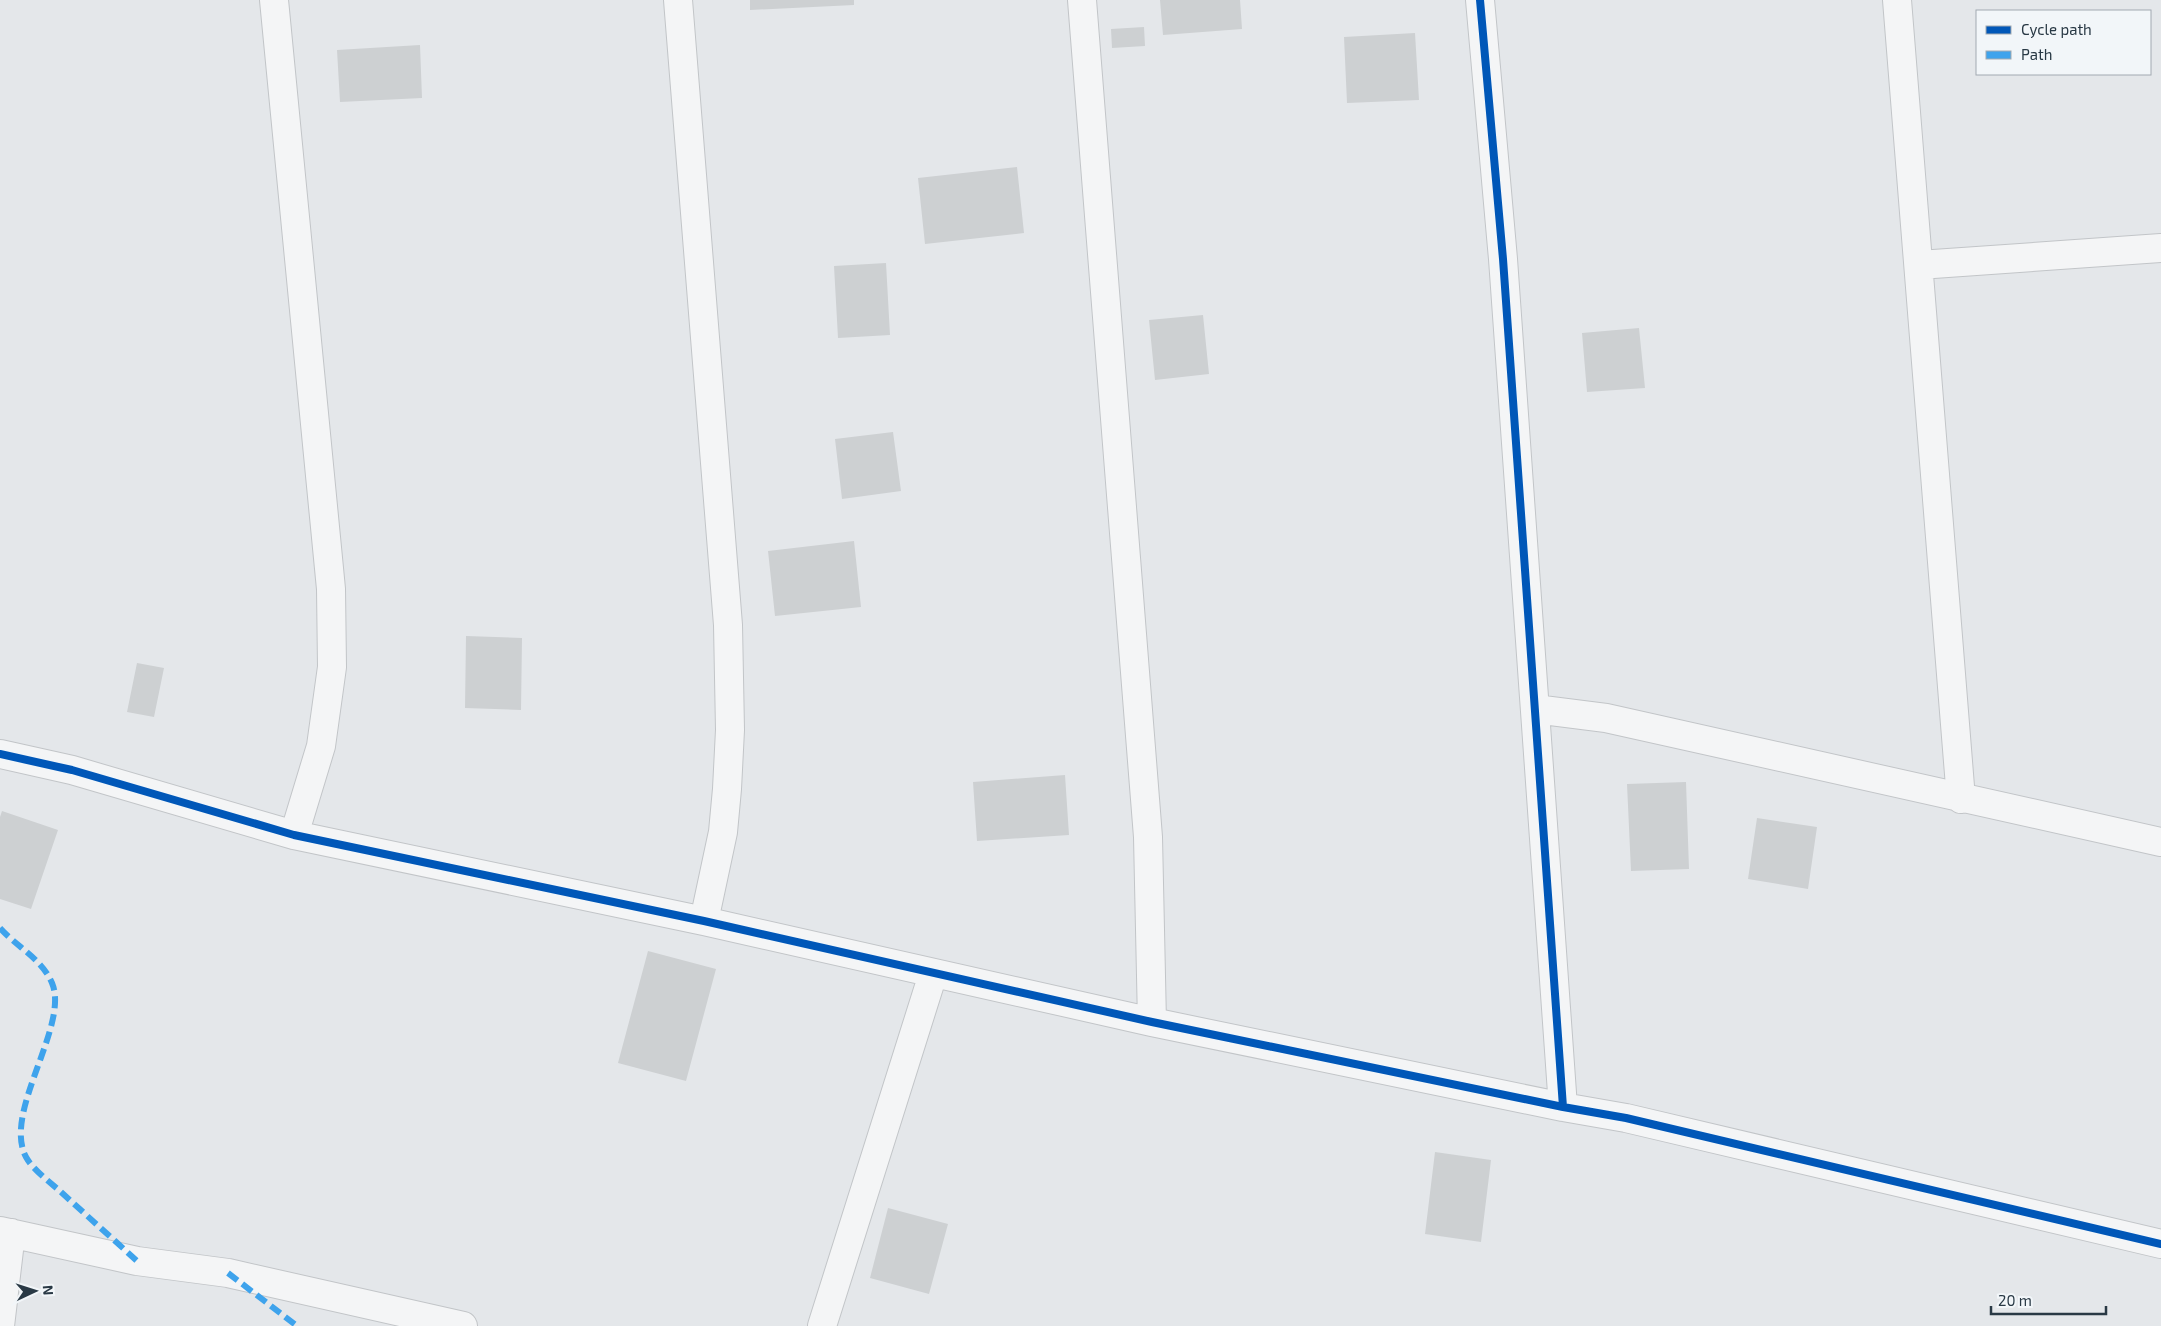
<svg xmlns="http://www.w3.org/2000/svg" width="2161" height="1326" font-family="'Exo 2',sans-serif">
<style>
.building{fill:#cdd0d2}
.lines{fill:none;stroke-linecap:round;stroke-linejoin:round}
.minor-casing{stroke:#c2c5c8;stroke-width:30}
.minor{stroke:#f4f5f6;stroke-width:28}
.quiet{stroke:#3ea3ec;stroke-width:6;stroke-dasharray:12 6;stroke-linecap:butt}
.cycleway-casing{stroke:#f2f6f9;stroke-width:11}
.cycleway{stroke:#0057b8;stroke-width:8}
</style>
<rect width="100%" height="100%" fill="#e4e7ea"/>
<path class="building" d="M750,0H854V5L750,10Z
M1160,0H1240L1242,29L1163,35Z
M1144,27L1145,46L1112,48L1111,29Z
M1415,33L1419,100L1347,103L1344,37Z
M420,45L422,98L340,102L337,50Z
M1017,167L1024,233L925,244L918,178Z
M886,263L890,335L838,338L834,266Z
M1203,315L1209,374L1155,380L1149,320Z
M1639,328L1645,388L1587,392L1582,333Z
M893,432L901,491L842,499L835,439Z
M854,541L861,607L775,616L768,551Z
M466,636L522,638L521,710L465,708Z
M137,663L164,668L154,717L127,712Z
M1065,775L1069,835L977,841L973,782Z
M1686,782L1689,869L1631,871L1627,784Z
M2,811L58,830L31,909L0,899V817Z
M1757,818L1817,827L1808,889L1748,879Z
M648,951L716,969L686,1081L618,1063Z
M1435,1152L1491,1160L1481,1242L1425,1234Z
M888,1208L948,1224L929,1294L870,1278Z"/>
<g class="lines">
<defs>
<path id="minor" d="M274,0L331,589L332,667L321,746L294,835
M678,0L728,625L730,730L727,789L723,832L704,921
M1082,0L1148,837L1152,1022
M1480,0L1503,259L1563,1107
M1897,0L1961,799
M1919,265L2161,248
M1535,709L1606,718L2161,842
M0,754L72,770L294,835L704,921L1152,1022L1563,1107L1626,1118L2161,1244
M0,1231L137,1261L228,1273L463,1326
M0,1326L11,1233
M822,1326L933,974"/>
</defs>
<use href="#minor" class="minor-casing"/>
<use href="#minor" class="minor"/>
<path class="quiet" d="M0,928C17,947 42,959 52,983C70,1026 2,1112 26,1157C33,1170 50,1182 61,1192C86,1215 112,1238 137,1261
M228,1273L297,1326"/>
<defs>
<path id="cycleway" d="M1480,0L1503,259L1563,1107
M0,754L72,770L294,835L704,921L1152,1022L1563,1107L1626,1118L2161,1244"/>
</defs>
<use href="#cycleway" class="cycleway-casing"/>
<use href="#cycleway" class="cycleway"/>
</g>
<rect x="1976" y="10" width="175" height="65" fill="#f2f6f9" stroke="#a2aab1"/>
<rect x="1986" y="26" width="25" height="8" fill="#0057b8" stroke="#a2aab1"/>
<text x="2021" y="35" font-size="15" fill="#293945">Cycle path</text>
<rect x="1986" y="51" width="25" height="8" fill="#3ea3ec" stroke="#a2aab1"/>
<text x="2021" y="60" font-size="15" fill="#293945">Path</text>
<g transform="translate(35 1291) rotate(86)" stroke="#f2f6f9" stroke-width="4" paint-order="stroke">
<path d="M0-4L9 19L0 12L-9 19Z" fill="#293945"/>
<text y="-8" font-size="14" font-weight="bold" text-anchor="middle" fill="#293945">N</text>
</g>
<path d="M1991 1306v8h115v-8" fill="none" stroke="#293945" stroke-width="2.5"/>
<text x="1998" y="1306" font-size="15" fill="#293945" stroke="#f2f6f9" stroke-width="4" paint-order="stroke">20 m</text>
</svg>
